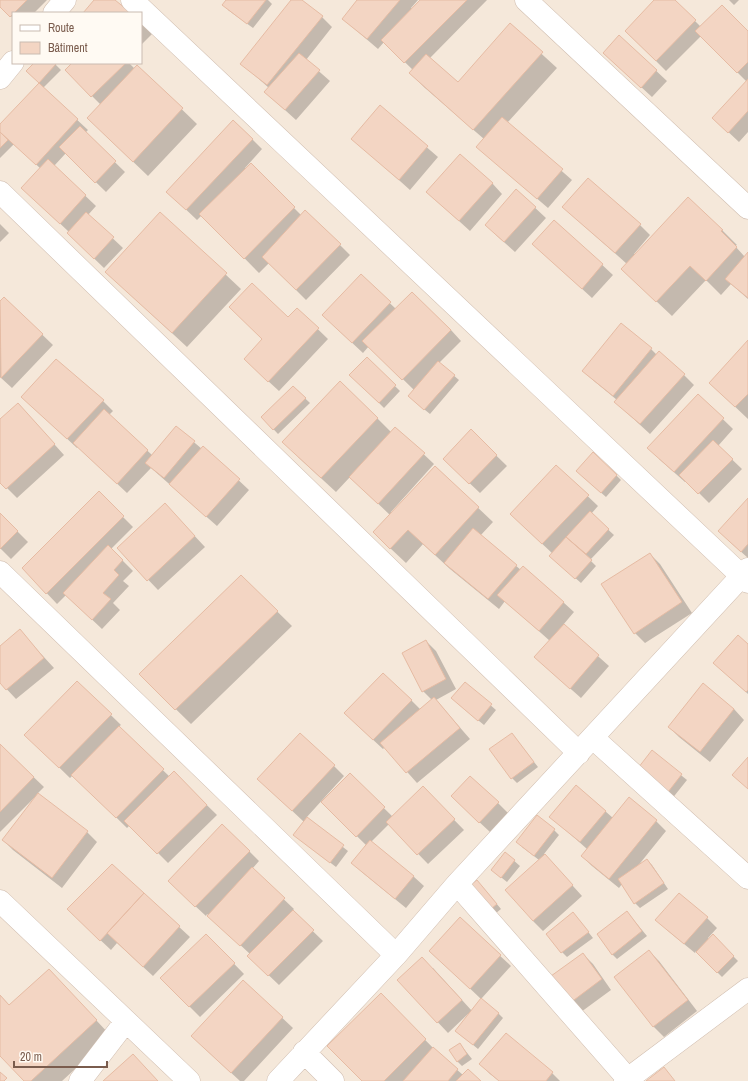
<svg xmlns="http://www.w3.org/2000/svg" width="748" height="1081" font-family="'Archivo Narrow',sans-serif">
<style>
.residential{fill:#f5e8da;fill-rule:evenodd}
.shadow{fill:#0003}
.building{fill:#f3d5c3;stroke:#e6bba3}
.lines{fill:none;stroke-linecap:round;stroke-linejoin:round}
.minor-casing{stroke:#d1beb0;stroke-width:23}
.minor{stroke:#fff;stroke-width:22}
</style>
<rect width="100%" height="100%" fill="#fdf6ec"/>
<path class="residential" d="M0,0H748V1081H0ZM13,13H141V63H13Z"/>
<path class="shadow" d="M0,0H47L34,13H13V18L0,6Z
M227,0H268L272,4L253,28L228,10Z
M292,0H301L322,17L332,27L306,60L330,81L296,120L265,92L269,88L242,64Z
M359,0H418L411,8L412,9L422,0H487L430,58L458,83L510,25L557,68L507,123L572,180L548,208L477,147L484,139L425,88L410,73L413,70L384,42L378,49L343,19Z
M656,0H674L701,27L748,32V132L739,142L724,128L747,82L701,36L666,71L626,31Z
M729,0H739L734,5Z
M141,22L152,34L141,45Z
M620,37L667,81L652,97L615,63Z
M36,63H54L61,70L43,88L88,130L85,133L125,172L106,192L66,153L54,166L96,206L88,215L123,248L104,268L78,243L69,232L33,198L41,169L14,144L0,158V125L40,83L28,71Z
M74,63H129L135,69L137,66L197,124L148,176L103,133L101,105L66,70Z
M380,107L438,157L410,190L353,139Z
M252,139L262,149L245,168L247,169L251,165L301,215L340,245L350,255L306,300L269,263L259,273L202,215L197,220L178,202Z
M492,183L502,194L470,231L427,192Z
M517,191L546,218L515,252L496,235Z
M563,207L640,225L650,235L634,254L635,255L722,230L737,245L735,246L745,257L748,253V299L731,284L721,295L706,280L672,316L637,283L627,264Z
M160,213L241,289L187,347L106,272Z
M555,221L613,275L592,298L544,254Z
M0,224L9,233L0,242Z
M361,276L396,309L451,330L461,341L439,363L459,380L430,414L414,401V390L369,346L363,353L334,326Z
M4,298L53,345L12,388L0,377V303Z
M297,309L328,339L279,391L255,369L288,319Z
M748,341V419L710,383Z
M651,349L657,355L684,375L694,385L650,434L626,412L617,400L594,381L583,371Z
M367,359L400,391L384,408L351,375Z
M293,387L310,403L278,434L262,417Z
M698,395L733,429L718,446L742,469L709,503L686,480L685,482L659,459Z
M103,401L113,411L109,415L152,455L176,427L202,449L203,447L249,490L217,526L151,468L127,493L78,447L77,448L33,407Z
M28,415L64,455L17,498L0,481V421Z
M377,418L392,433L396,428L434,464L391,512L392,513L435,467L493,522L480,536L521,570L563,602L574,612L563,625L609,666L581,698L546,667L550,641L505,601L499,609L450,569L423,544L406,563L389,547L390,515L350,477L336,492L298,457Z
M471,431L507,466L480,493L444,459Z
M556,466L598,506L591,514L614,535L590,560L596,566L581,583L556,561L553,554L521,524Z
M616,475L621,480L606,497L582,476Z
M748,500V558L729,541Z
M109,503L133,527L111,549L133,571L123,581L129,586L113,603L120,610L102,629L66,595L57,604L23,568Z
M0,514L28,542L11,559L0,548Z
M175,515L205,547L158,590L118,548Z
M650,554L660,564L692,613L645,643L635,633Z
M241,576L292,626L191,724L140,674Z
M20,631L54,668L16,699L0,682V647Z
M426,641L436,651L456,689L436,700L470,739L417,783L385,747L383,749L356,724L411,700L421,710L432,700L423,691Z
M748,645V694L715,663Z
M77,682L121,725L118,727L170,777L174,773L217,815L168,863L130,825L127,828L73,775L70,778L36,745Z
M465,683L496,710L484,725L457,703Z
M734,709L744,720L710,762L679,737L669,727Z
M512,734L538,767L517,783L512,778Z
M0,745L44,787L37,794L87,832L97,842L62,888L13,850L3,840L35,799L34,798L0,832Z
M652,752L687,780L671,800Z
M334,766L344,776L306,818L348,851L336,867L294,835L304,822L269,789Z
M350,775L393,817L423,788L464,830L428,864L389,824L371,842L413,876L424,886L406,908L363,873L353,863L367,846L322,802Z
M498,803L508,813L490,832L462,806Z
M605,811L613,818L656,821L666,831L637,867L647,860L652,865L668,889L640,908L635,903L622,884L619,888L592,866L582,856L587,849L551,817Z
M554,830L559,835L544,854L582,896L543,931L533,921L539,860L522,847Z
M249,851L259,861L252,869L294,909L292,911L323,941L279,985L259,966L250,954L207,914L206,916L179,891Z
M505,853L520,866L507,882L497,874Z
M112,865L190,937L153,976L117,943L111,950L79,920Z
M482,886L501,909L490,918Z
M627,912L647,936L617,959L612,954Z
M707,918L717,928L708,938L709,940L713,936L738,961L722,977L696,951L695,953L667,930Z
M460,919L511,966L481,999L441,961Z
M578,919L593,938L567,957L562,952Z
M206,935L244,974L200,1017L161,978Z
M649,951L659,961L697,1011L664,1037L653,1026Z
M583,954L593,964L611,990L581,1012L571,1002Z
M433,968L472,1011L498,1013L503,1018L478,1049L456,1031L469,1015L468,1014L448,1033L398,980Z
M49,970L111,1036L62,1081H25L0,1054V995L10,1006Z
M243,981L293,1028L244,1081H240L202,1046Z
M381,995L440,1055L463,1075L479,1081H363Z
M506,1034L552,1073L560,1081H499L490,1074L480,1064Z
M460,1044L472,1059L462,1066L457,1061Z"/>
<path class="building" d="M0,0H27L10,17L0,7Z
M94,0H115L131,13H83Z
M226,0H266L247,24L222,5Z
M291,0H302L323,16L267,85L240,64Z
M357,0H400L367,39L342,19Z
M420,0H467L404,63L381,40Z
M654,0H675L696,20L656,61L625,31Z
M722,5L748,31V62L737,73L695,31Z
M510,23L543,52L473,130L409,73L426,54L458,82Z
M619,35L657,70L641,88L603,53Z
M299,53L320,70L285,110L264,92Z
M34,63H55L56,64L39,83L26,71Z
M72,63H126L91,97L65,70Z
M137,65L183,108L133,162L87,118Z
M748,79V111L728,133L712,118Z
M39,83L78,119L36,165L0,132V124Z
M380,105L428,146L399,180L351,139Z
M502,117L563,169L537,199L476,147Z
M233,120L253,139L186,210L166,192Z
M80,126L116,161L95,183L59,147Z
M0,132L8,140L0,148Z
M460,154L493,183L459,221L426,192Z
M48,159L86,195L60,224L21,188Z
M251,163L295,207L244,259L199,214Z
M588,178L641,224L615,253L562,207Z
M516,189L536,207L504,242L485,225Z
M688,197L723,230L721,231L737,247L706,281L690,266L656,302L621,269Z
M305,210L341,244L296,290L262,257Z
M86,212L114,237L94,259L67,233Z
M160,212L227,273L172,333L105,272Z
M554,220L603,264L582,289L532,244Z
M748,252V298L725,279Z
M361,274L391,302L352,343L322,315Z
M252,283L288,317L297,308L319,328L268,382L244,359L262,339L229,307Z
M412,292L451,330L402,380L362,341Z
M4,297L43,334L1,378L0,301Z
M621,323L652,348L613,396L582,371Z
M748,340V394L735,407L709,383Z
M659,351L685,374L640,424L614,402Z
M367,357L396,385L379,403L349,375Z
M56,359L104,400L67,439L21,397Z
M438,361L455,375L424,410L408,396Z
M340,381L378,418L321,478L282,442Z
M293,386L306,398L273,430L261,417Z
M698,394L724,418L674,472L647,448Z
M18,403L55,444L6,489L0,483V419Z
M104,409L148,450L117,484L73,443Z
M176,426L195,441L164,478L145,463Z
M395,427L425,453L378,504L349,477Z
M471,429L497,455L469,484L443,459Z
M713,440L733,459L698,494L679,475Z
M203,446L240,479L206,517L169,484Z
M593,452L617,475L601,493L576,471Z
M556,465L589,495L542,544L510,514Z
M435,466L479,507L435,555L408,530L390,549L373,532Z
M99,491L124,516L46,594L22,568Z
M748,498V544L741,552L718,531Z
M165,503L195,536L147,581L117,548Z
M590,511L609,529L586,554L566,537Z
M0,513L18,531L0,549Z
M473,528L517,565L488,599L444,563Z
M566,537L592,560L575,579L549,556Z
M108,545L123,560L114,570L119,575L103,593L111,599L92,620L63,593Z
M650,553L682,602L634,634L601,584Z
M523,566L564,602L539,631L497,595Z
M241,575L278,611L175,710L139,674Z
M564,624L599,655L570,689L534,657Z
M20,629L44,658L6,690L0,683V646Z
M738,635L748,644V690L746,692L713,663Z
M426,640L446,679L422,692L402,653Z
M383,673L412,700L373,740L344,713Z
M77,681L112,714L59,768L24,735Z
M465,682L492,704L478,721L451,698Z
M703,683L734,709L700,752L668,727Z
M434,697L460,728L406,773L380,743Z
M119,726L164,769L116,818L71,775Z
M300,733L335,765L292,811L257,779Z
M512,733L534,762L511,779L489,749Z
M0,744L34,777L0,812Z
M652,750L682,774L665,796L635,772Z
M748,757V789L732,775Z
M174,771L207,805L157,854L124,821Z
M350,773L385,807L356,837L321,802Z
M470,776L499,802L479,823L451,796Z
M576,785L606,811L580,842L549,817Z
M423,786L455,819L417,855L386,822Z
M38,793L88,831L52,878L2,840Z
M629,797L657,820L609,879L581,856Z
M537,815L555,829L534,856L516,842Z
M307,817L344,845L330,863L293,835Z
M222,824L250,851L195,907L168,881Z
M370,840L414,876L395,899L351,863Z
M505,852L515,860L501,878L491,870Z
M545,854L573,885L533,921L505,890Z
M647,859L664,883L634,904L618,879Z
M112,864L144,893L100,941L67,909Z
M252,867L285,898L240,946L207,916Z
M477,880L497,904L485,914L464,890Z
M144,893L180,926L143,967L107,933Z
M679,893L708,917L684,944L655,920Z
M293,910L314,930L268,976L247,956Z
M627,911L642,931L612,955L597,934Z
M573,912L589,932L561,953L546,934Z
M460,917L501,955L470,989L429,951Z
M206,934L235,963L189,1007L160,978Z
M713,934L734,956L717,973L696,952Z
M649,950L688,1000L653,1027L614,977Z
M583,953L602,979L570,1003L551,976Z
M422,957L462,1000L437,1023L397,980Z
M49,969L97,1020L31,1081H24L0,1056V995L9,1005Z
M243,980L283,1017L231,1073L191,1036Z
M381,993L426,1039L384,1081H362L327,1046Z
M481,998L499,1013L473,1045L455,1031Z
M506,1033L553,1072L546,1081H499L479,1064Z
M460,1043L467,1054L457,1062L449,1050Z
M433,1047L458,1069L448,1081H403Z
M133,1054L158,1081H103Z
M664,1067L675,1081H646Z
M468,1069L481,1081H456Z
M0,1072L7,1078L4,1081H0Z"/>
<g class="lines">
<defs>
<path id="minor" d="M132,0L748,582
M526,0L748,208
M54,13L65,0
M0,78L13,62
M0,192L579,753
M0,572L396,955
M593,738L748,878
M457,884L628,1079
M0,901L189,1081
M304,1052L333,1081
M80,1081L126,1021
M278,1081L396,955L457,884L748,569
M625,1081L748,989"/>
</defs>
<use href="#minor" class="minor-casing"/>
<use href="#minor" class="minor"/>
</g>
<rect x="12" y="12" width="130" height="52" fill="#fffaf3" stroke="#cabbb1"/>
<rect x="20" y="25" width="20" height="6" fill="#ffffff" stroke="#cabbb1"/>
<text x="48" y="32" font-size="12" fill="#7a5c4d">Route</text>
<rect x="20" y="42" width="20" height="12" fill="#f3d5c3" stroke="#cabbb1"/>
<text x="48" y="52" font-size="12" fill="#7a5c4d">Bâtiment</text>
<path d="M14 1061v6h93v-6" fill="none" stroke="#7a5c4d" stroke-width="2"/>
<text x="20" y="1061" font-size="12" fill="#7a5c4d" stroke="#fffaf3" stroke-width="3" paint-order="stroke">20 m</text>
</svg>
